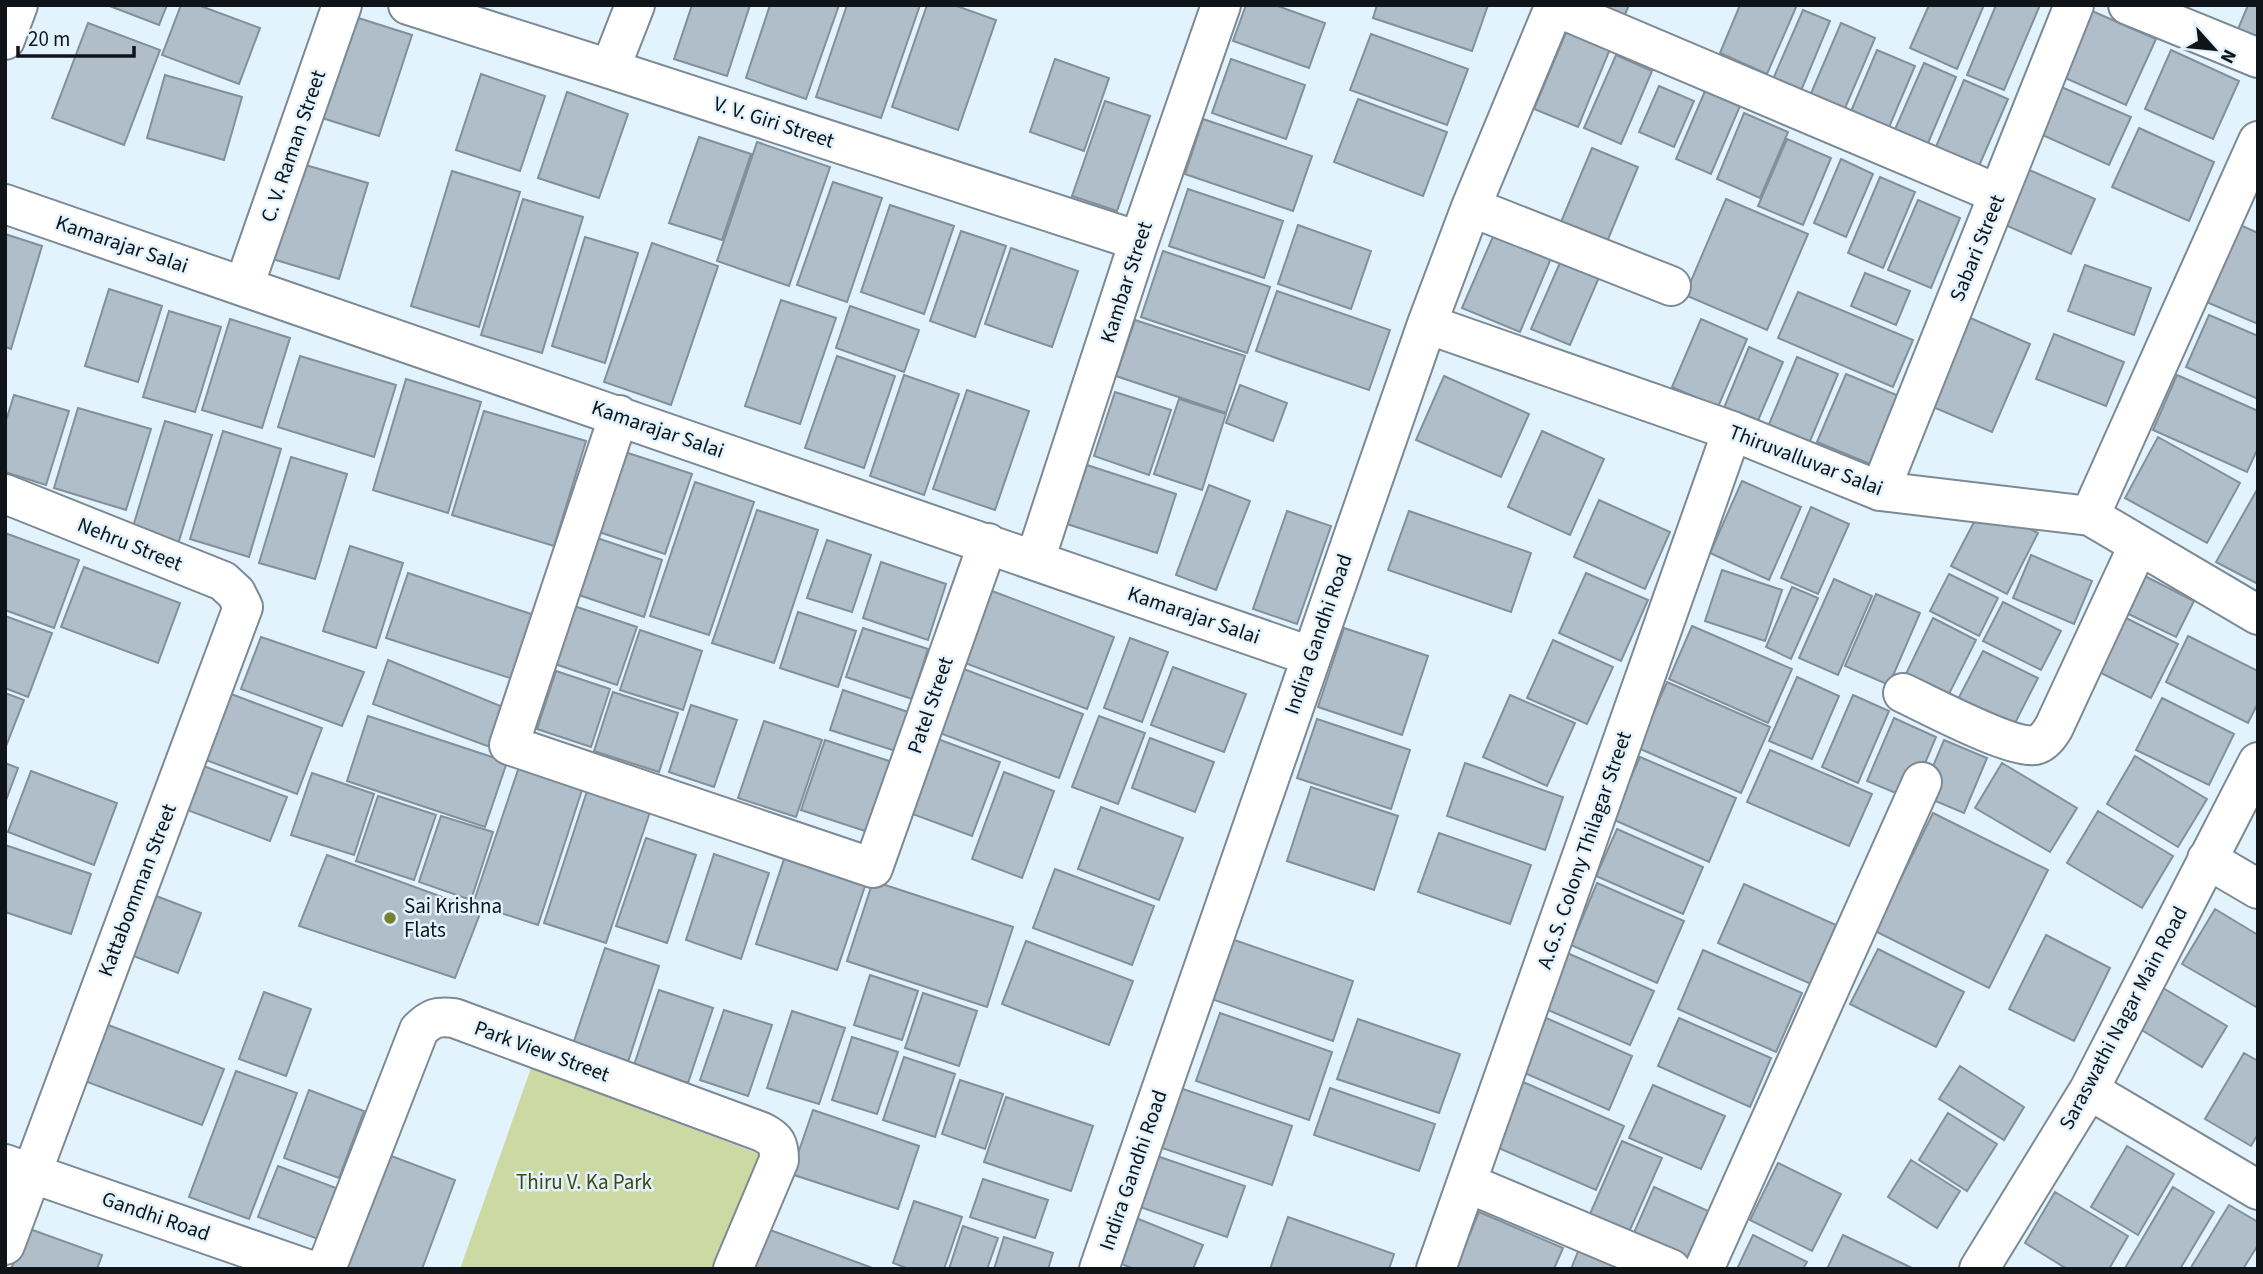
<svg xmlns="http://www.w3.org/2000/svg" width="2263" height="1274" font-family="'Source Sans 3',sans-serif">
<style>
.green{fill:#ccd9a3}
.building{fill:#afbec9;stroke:#82909b;stroke-width:2}
.lines{fill:none;stroke-linecap:round;stroke-linejoin:round}
.minor-casing{stroke:#7b8a94;stroke-width:42}
.minor{stroke:#fff;stroke-width:38}
.poi-dot{fill:#748331;stroke:#e3f3fe;stroke-width:2.5}
.labels{text-anchor:middle;stroke-width:5;stroke-linejoin:round;paint-order:stroke}
.street-label{font-size:21px;fill:#0e1418;stroke:#e3f3fe}
.poi-label{font-size:21px;fill:#0e1418;stroke:#e3f3fe;text-anchor:start}
.park-label{font-size:21px;fill:#3e470c;stroke:#e3f3fe}
</style>
<rect width="100%" height="100%" fill="#e3f3fe"/>
<path class="green" d="M531,1068L775,1160L733,1269H460Z"/>
<path class="building" d="M107,5H167L159,25Z
M181,5H198L260,28L239,84L162,55Z
M692,5H750L727,76L674,59Z
M770,5H839L806,99L746,78Z
M847,5H920L881,118L816,97Z
M927,5H954L996,20L958,130L892,107Z
M1246,5H1275L1325,23L1309,68L1233,41Z
M1377,5H1488L1472,51L1373,18Z
M1598,5H1629L1624,17Z
M1740,5H1797L1767,74L1720,53Z
M1929,5H1984L1957,69L1910,48Z
M1996,5H2040L2004,90L1967,75Z
M2248,5H2258V43L2236,34Z
M2083,7L2156,39L2126,105L2054,73Z
M1803,10L1830,21L1798,98L1770,86Z
M352,16L412,35L379,136L319,117Z
M88,23L160,50L124,145L52,118Z
M1841,23L1875,38L1840,120L1806,105Z
M1567,30L1610,49L1578,127L1534,109Z
M1371,34L1468,69L1447,125L1350,90Z
M1877,50L1915,66L1884,139L1846,123Z
M2171,50L2239,81L2213,139L2145,109Z
M1616,55L1652,71L1621,144L1584,128Z
M1055,59L1109,78L1084,151L1030,132Z
M1231,59L1305,85L1286,139L1212,113Z
M1924,63L1956,77L1926,148L1893,134Z
M481,74L545,96L520,171L456,150Z
M165,75L242,97L224,160L147,138Z
M1964,80L2008,99L1976,173L1933,154Z
M1659,86L1694,101L1674,147L1639,132Z
M2059,86L2131,117L2109,165L2038,133Z
M1705,91L1740,106L1711,174L1676,159Z
M567,92L628,114L599,198L538,178Z
M1358,99L1447,132L1423,196L1334,162Z
M1105,101L1150,116L1117,211L1072,196Z
M1744,113L1788,132L1760,198L1717,179Z
M1203,119L1312,156L1293,211L1185,174Z
M2139,128L2214,162L2189,221L2112,187Z
M699,137L751,154L722,240L669,223Z
M1787,139L1831,158L1803,225L1758,206Z
M757,142L830,167L789,286L717,261Z
M1592,148L1638,167L1604,249L1558,229Z
M1841,159L1873,174L1846,237L1814,223Z
M295,162L368,183L339,279L266,257Z
M2018,165L2095,199L2071,254L1994,220Z
M452,171L520,192L479,327L411,306Z
M1880,177L1915,192L1883,268L1848,253Z
M833,182L882,198L847,302L797,285Z
M1188,189L1283,221L1264,278L1169,246Z
M523,199L583,217L542,353L481,335Z
M1726,199L1808,234L1767,330L1685,295Z
M1918,200L1960,218L1931,288L1888,270Z
M890,205L954,226L924,314L861,292Z
M2231,221L2258,233V324L2197,298Z
M1298,225L1371,251L1351,309L1278,284Z
M961,231L1006,246L975,337L930,321Z
M1495,232L1552,256L1520,332L1462,308Z
M5,234L42,246L11,349L5,347Z
M585,237L638,253L605,363L552,346Z
M652,243L718,266L671,405L604,382Z
M1011,248L1078,271L1052,347L985,324Z
M1163,251L1270,287L1247,353L1141,317Z
M1562,258L1600,275L1570,345L1531,329Z
M2085,265L2151,288L2134,335L2068,311Z
M1865,273L1910,291L1896,325L1851,306Z
M109,289L162,306L138,382L85,366Z
M1277,291L1390,330L1369,390L1256,351Z
M1798,292L1913,340L1893,387L1778,338Z
M781,300L836,318L800,424L745,406Z
M850,306L919,330L904,372L836,348Z
M169,311L221,327L195,412L143,397Z
M1959,313L2030,344L1992,432L1921,402Z
M2209,315L2258,336V399L2186,367Z
M230,319L290,338L262,428L202,410Z
M1701,319L1747,339L1718,407L1672,387Z
M1135,320L1245,356L1226,413L1116,376Z
M2054,334L2124,362L2106,406L2036,379Z
M1749,347L1783,362L1754,430L1721,415Z
M300,356L396,385L374,457L278,427Z
M837,356L895,376L864,468L805,448Z
M1797,357L1838,374L1808,446L1767,429Z
M1846,374L1899,396L1870,464L1817,442Z
M904,375L959,394L924,495L870,476Z
M2177,375L2258,411V448L2247,472L2153,430Z
M1444,376L1529,414L1501,477L1416,440Z
M406,379L481,402L448,513L373,490Z
M1240,385L1287,403L1273,441L1226,423Z
M967,390L1029,411L995,510L933,489Z
M1115,392L1171,410L1149,475L1094,456Z
M14,395L69,411L46,485L5,472V424Z
M1179,399L1226,414L1202,490L1154,474Z
M78,408L151,429L126,510L54,488Z
M484,411L586,441L554,546L452,515Z
M165,421L212,435L178,544L132,530Z
M223,431L281,449L249,557L190,539Z
M1542,431L1604,459L1570,535L1508,507Z
M2158,437L2240,483L2207,543L2125,498Z
M625,452L692,474L665,554L599,532Z
M291,457L347,474L315,579L259,563Z
M1087,465L1176,494L1157,553L1067,524Z
M1742,481L1801,507L1769,580L1710,553Z
M695,482L754,502L709,635L650,616Z
M1209,485L1250,501L1216,590L1176,575Z
M2258,488V584L2216,562Z
M1599,500L1670,532L1645,589L1574,557Z
M1983,505L2038,533L2007,594L1951,566Z
M1811,507L1849,524L1818,594L1781,578Z
M757,510L818,530L774,663L712,643Z
M1287,511L1331,526L1297,624L1253,609Z
M1409,511L1531,553L1511,612L1388,570Z
M5,533L79,560L54,628L5,610Z
M597,538L662,560L644,617L579,595Z
M827,540L871,555L852,612L807,598Z
M350,546L403,563L376,648L323,631Z
M2031,555L2092,581L2074,624L2013,598Z
M881,562L946,584L928,640L863,618Z
M84,567L180,603L158,663L61,627Z
M1722,570L1782,590L1765,641L1705,621Z
M2135,571L2194,601L2176,637L2116,608Z
M408,573L534,615L513,679L386,638Z
M1586,573L1648,600L1621,661L1559,633Z
M1949,574L1998,598L1979,636L1930,611Z
M1834,579L1872,596L1838,675L1799,658Z
M1792,587L1818,598L1791,659L1766,647Z
M992,591L1114,637L1087,709L965,663Z
M1876,594L1920,613L1889,685L1845,666Z
M2003,602L2061,631L2041,670L1983,641Z
M574,606L637,627L617,685L555,664Z
M798,612L856,631L838,687L780,668Z
M2118,614L2178,644L2151,698L2091,668Z
M5,616L52,633L28,697L5,688Z
M1933,618L1976,640L1944,704L1902,682Z
M1692,626L1792,669L1768,723L1669,679Z
M863,628L928,649L912,699L846,677Z
M1344,628L1428,656L1402,735L1318,707Z
M640,630L702,651L683,710L620,690Z
M2188,636L2258,671V703L2248,723L2166,682Z
M261,637L364,672L342,726L241,689Z
M1130,638L1168,652L1142,722L1104,708Z
M1553,640L1613,667L1587,724L1527,698Z
M1983,651L2038,678L2011,731L1956,703Z
M388,660L503,707L490,747L373,704Z
M1173,667L1246,694L1224,752L1151,725Z
M961,668L1083,714L1059,778L937,732Z
M556,671L610,689L591,747L537,729Z
M1797,677L1839,696L1812,759L1769,741Z
M1667,682L1770,727L1741,793L1638,748Z
M843,690L914,714L902,753L830,730Z
M223,691L322,728L297,794L198,757Z
M613,692L678,713L659,772L594,751Z
M5,693L24,700L5,749Z
M1510,695L1575,723L1547,786L1483,757Z
M1853,695L1889,711L1858,783L1822,767Z
M2162,698L2234,734L2209,785L2136,750Z
M691,705L737,720L714,787L669,772Z
M368,716L507,762L485,827L347,781Z
M1099,716L1145,733L1118,804L1072,787Z
M1894,718L1936,737L1910,799L1867,781Z
M1317,719L1410,750L1391,809L1297,778Z
M764,721L822,740L796,817L738,798Z
M935,738L1000,762L972,836L907,812Z
M1150,738L1214,762L1195,812L1132,788Z
M825,740L892,762L868,832L801,810Z
M1944,740L1987,758L1964,813L1921,795Z
M1770,750L1872,794L1849,846L1747,802Z
M2135,756L2207,799L2178,847L2107,804Z
M1640,757L1736,798L1709,862L1612,819Z
M521,761L585,781L538,925L473,904Z
M5,763L18,768L5,803Z
M1465,763L1563,797L1545,850L1447,816Z
M2002,763L2077,808L2050,852L1975,808Z
M198,764L287,797L270,841L182,808Z
M31,771L117,803L94,865L8,832Z
M1004,772L1054,791L1022,878L972,859Z
M312,773L374,794L354,855L291,835Z
M589,785L652,806L606,943L544,923Z
M1311,787L1398,816L1374,890L1287,861Z
M378,796L436,815L414,880L356,861Z
M1101,807L1183,838L1159,900L1078,869Z
M2098,811L2173,856L2142,908L2067,863Z
M1933,813L2048,870L1989,988L1875,931Z
M441,816L493,832L471,900L419,882Z
M1617,829L1703,867L1683,914L1596,876Z
M1439,833L1531,865L1510,924L1418,892Z
M646,838L696,855L667,943L616,926Z
M5,845L91,874L71,934L5,912Z
M786,853L867,880L837,970L756,944Z
M714,854L769,873L741,959L686,940Z
M327,855L481,911L455,978L299,926Z
M1055,869L1154,906L1132,965L1033,928Z
M873,881L1013,927L987,1007L847,961Z
M1597,883L1684,921L1657,983L1571,945Z
M1744,884L1836,925L1811,984L1718,943Z
M151,894L201,913L178,973L128,954Z
M2215,909L2258,935V1008L2182,964Z
M1217,934L1353,981L1333,1041L1197,994Z
M2046,935L2110,968L2074,1041L2009,1009Z
M1026,941L1133,981L1109,1045L1002,1004Z
M605,948L659,966L628,1062L573,1044Z
M1878,949L1964,992L1936,1047L1850,1004Z
M1703,950L1802,993L1776,1052L1678,1009Z
M1565,952L1654,991L1630,1045L1541,1007Z
M870,975L918,991L902,1040L854,1025Z
M2163,988L2227,1026L2202,1067L2140,1029Z
M659,990L713,1008L688,1083L634,1065Z
M264,992L311,1009L286,1076L239,1059Z
M923,993L977,1011L959,1066L905,1048Z
M724,1010L772,1025L748,1096L700,1080Z
M792,1011L845,1028L819,1104L767,1088Z
M1220,1013L1332,1052L1309,1120L1196,1081Z
M1535,1013L1632,1056L1609,1110L1511,1067Z
M1679,1018L1771,1058L1750,1107L1658,1066Z
M1358,1019L1460,1054L1439,1113L1337,1079Z
M103,1023L224,1069L202,1125L82,1080Z
M852,1037L898,1052L877,1114L832,1100Z
M2244,1053L2258,1061V1134L2251,1146L2205,1119Z
M904,1057L955,1074L935,1137L883,1120Z
M1960,1066L2024,1107L2004,1140L1939,1099Z
M236,1071L297,1093L249,1219L189,1197Z
M960,1080L1003,1094L985,1149L942,1134Z
M1523,1082L1624,1126L1596,1190L1494,1146Z
M1653,1085L1725,1116L1701,1169L1629,1138Z
M1177,1087L1292,1126L1272,1185L1156,1146Z
M1330,1088L1435,1124L1419,1171L1314,1135Z
M309,1090L364,1111L339,1178L284,1158Z
M1006,1097L1093,1126L1071,1191L984,1162Z
M813,1110L919,1146L898,1209L791,1174Z
M1948,1113L1997,1144L1967,1191L1919,1160Z
M1622,1141L1662,1158L1625,1241L1586,1223Z
M2127,1146L2174,1174L2138,1235L2091,1207Z
M378,1151L455,1180L422,1269H348L336,1264Z
M1151,1154L1245,1186L1227,1237L1134,1205Z
M1911,1160L1960,1191L1937,1228L1888,1197Z
M1778,1163L1841,1194L1812,1251L1750,1220Z
M278,1166L336,1188L318,1239L258,1217Z
M983,1179L1048,1200L1035,1238L970,1217Z
M1654,1187L1715,1214L1695,1262L1633,1235Z
M2173,1187L2214,1212L2180,1269H2127L2125,1268Z
M2055,1192L2128,1236L2109,1269H2067L2025,1243Z
M914,1201L962,1217L944,1269H909L893,1263Z
M2229,1205L2258,1222V1245L2243,1269H2190Z
M1479,1212L1563,1248L1554,1269H1455Z
M1131,1216L1203,1245L1193,1269H1134L1114,1261Z
M1288,1217L1394,1254L1389,1269H1270Z
M963,1226L998,1238L987,1269H949Z
M762,1227L875,1269H747Z
M27,1228L102,1255L97,1269H11Z
M1753,1235L1807,1262L1803,1269H1737Z
M1843,1235L1914,1269H1827Z
M1004,1237L1053,1253L1048,1269H994Z
M1579,1249L1625,1269H1571Z"/>
<g class="lines">
<defs>
<path id="minor" d="M408,5L610,69L1139,241
M2128,5L2258,58
M1554,6L1998,194
M5,40L18,5
M610,69L635,5
M5,204L1310,656
M1471,207L1671,286
M244,286L342,5
M1427,324L1732,431L1880,491L2090,516L2258,615
M619,415L509,745L873,868L988,543
M1880,491L2074,5
M5,494L223,581L236,593L243,607L5,1245
M2090,516L2258,141
M1035,560L1139,241L1221,5
M1903,693C1929,705 2011,749 2035,745C2044,743 2050,734 2054,727L2138,546
M2207,859L2258,889
M2089,1090L2258,1190
M5,1164L307,1269
M1467,1183L1671,1269
M326,1269L419,1030C431,1018 437,1016 454,1018L762,1132C776,1139 779,1144 779,1160L733,1269
M1099,1269L1427,324L1471,207L1555,5
M1436,1269L1732,431
M1704,1269L1922,782
M1979,1269L2089,1090L2258,762"/>
</defs>
<use href="#minor" class="minor-casing"/>
<use href="#minor" class="minor"/>
</g>
<circle class="poi-dot" cx="390" cy="918" r="7"/>
<g class="labels">
<g class="street-label">
<text transform="translate(774 122) rotate(18)" y="7">V. V. Giri Street</text>
<text transform="translate(293 146) rotate(-71)" y="7">C. V. Raman Street</text>
<text transform="translate(122 244) rotate(19)" y="7">Kamarajar Salai</text>
<text transform="translate(1977 248) rotate(-68)" y="7">Sabari Street</text>
<text transform="translate(1126 282) rotate(-72)" y="7">Kambar Street</text>
<text transform="translate(658 429) rotate(19)" y="7">Kamarajar Salai</text>
<text transform="translate(1806 460) rotate(21)" y="7">Thiruvalluvar Salai</text>
<text transform="translate(130 544) rotate(22)" y="7">Nehru Street</text>
<text transform="translate(1194 615) rotate(19)" y="7">Kamarajar Salai</text>
<text transform="translate(1318 634) rotate(-71)" y="7">Indira Gandhi Road</text>
<text transform="translate(930 705) rotate(-71)" y="7">Patel Street</text>
<text transform="translate(1584 850) rotate(-71)" y="7">A.G.S. Colony Thilagar Street</text>
<text transform="translate(137 890) rotate(-69)" y="7">Kattabomman Street</text>
<text transform="translate(2123 1018) rotate(-62)" y="7">Saraswathi Nagar Main Road</text>
<text transform="translate(542 1051) rotate(20)" y="7">Park View Street</text>
<text transform="translate(1133 1170) rotate(-71)" y="7">Indira Gandhi Road</text>
<text transform="translate(156 1216) rotate(19)" y="7">Gandhi Road</text>
</g>
<g class="poi-label">
<text x="404" y="913">Sai Krishna<tspan x="404" dy="24">Flats</tspan></text>
</g>
<g class="park-label">
<text x="584" y="1189">Thiru V. Ka Park</text>
</g>
</g>
<rect width="2263" height="1274" fill="none" stroke="#0e1418" stroke-width="14"/>
<g transform="translate(2214 49) rotate(117)" stroke="#e3f3fe" stroke-width="5" paint-order="stroke">
<path d="M0-5L12 26L0 18L-12 26Z" fill="#0e1418"/>
<text y="-10" font-size="19" font-weight="bold" text-anchor="middle" fill="#0e1418">N</text>
</g>
<path d="M18 46v10h116v-10" fill="none" stroke="#0e1418" stroke-width="3.5"/>
<text x="28" y="46" font-size="21" fill="#0e1418" stroke="#e3f3fe" stroke-width="5" paint-order="stroke">20 m</text>
</svg>
